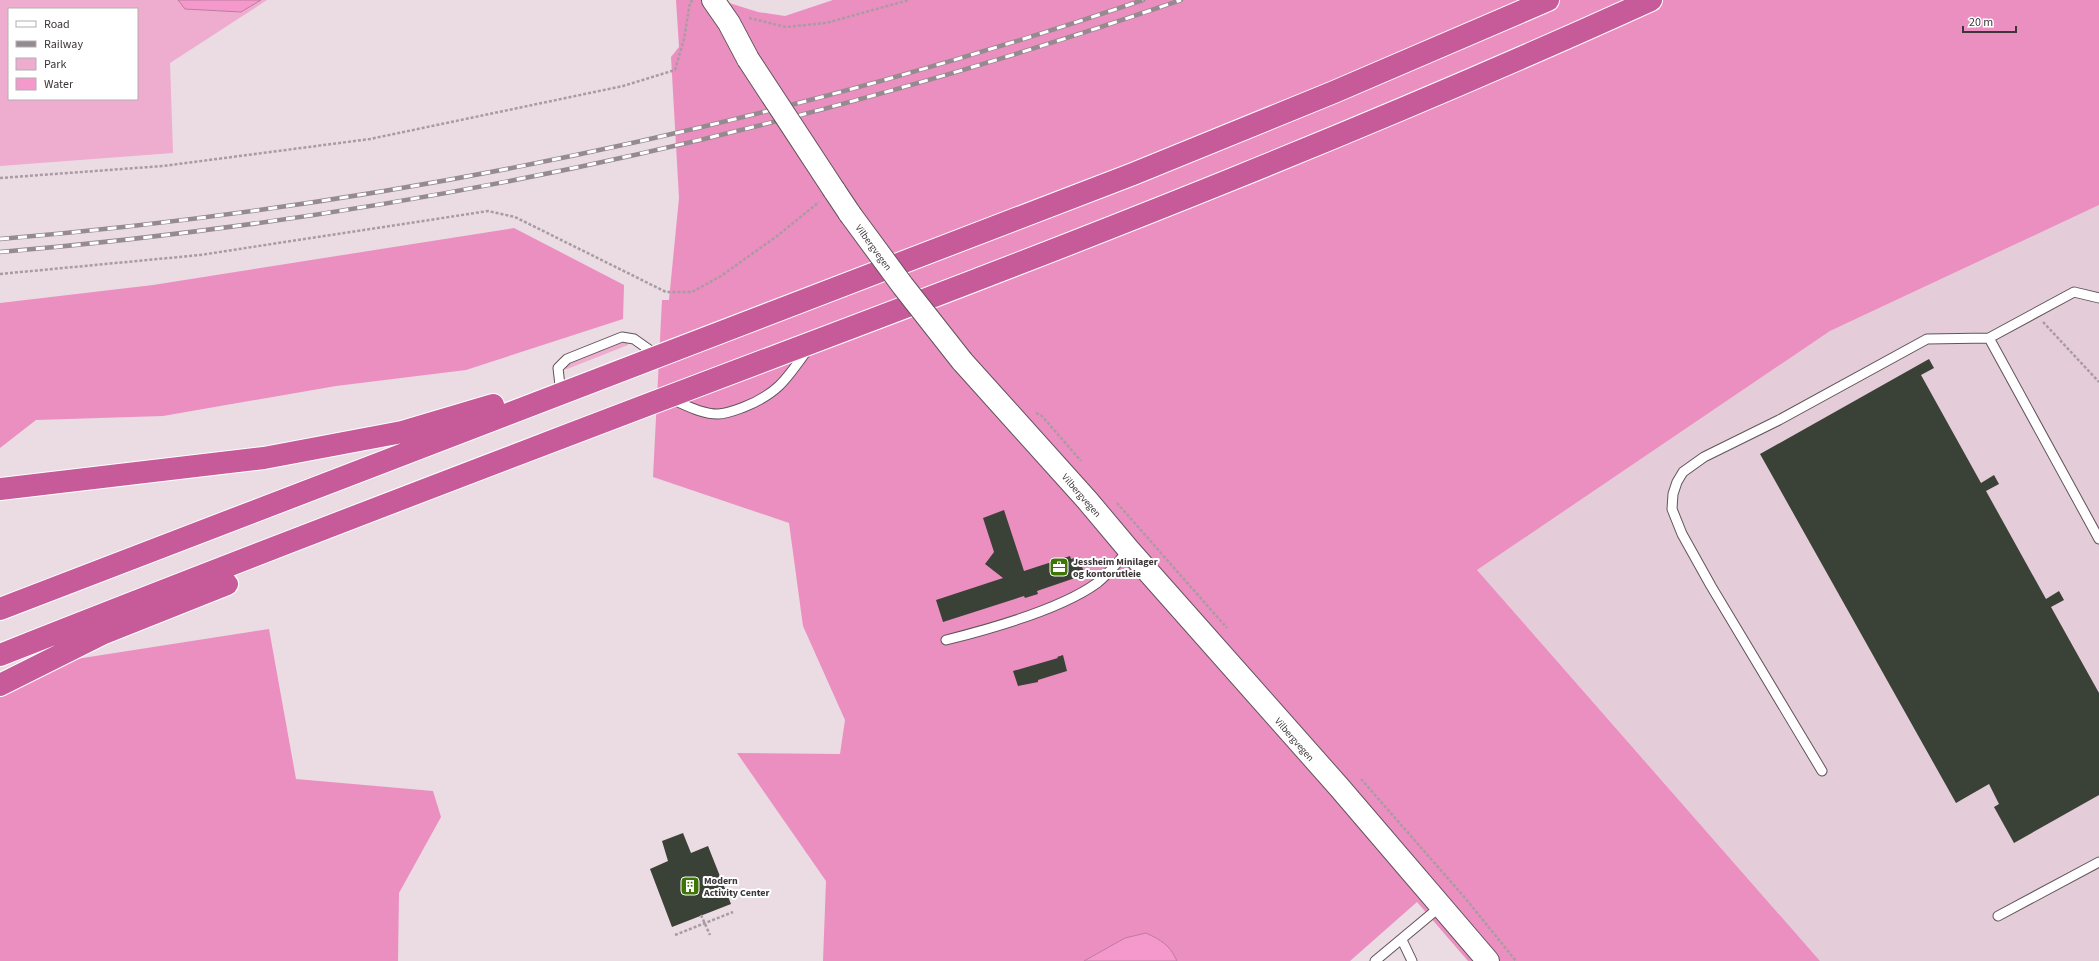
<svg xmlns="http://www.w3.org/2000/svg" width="2099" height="961" font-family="'Source Sans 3',sans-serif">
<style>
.built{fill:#e4cdd8}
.green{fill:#eeaccf;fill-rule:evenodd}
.forest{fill:#eb8fc1}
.water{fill:#f599cc;stroke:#be7ba0}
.building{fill:#3a4136}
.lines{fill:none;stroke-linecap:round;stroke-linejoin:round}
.service-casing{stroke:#61545a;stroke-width:11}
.secondary-casing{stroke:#61545a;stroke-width:24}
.motorway-casing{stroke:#fff;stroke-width:24}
.path{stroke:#a89ca2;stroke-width:2.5;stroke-dasharray:3 2;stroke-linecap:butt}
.service{stroke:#fff;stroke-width:9}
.secondary{stroke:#fff;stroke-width:22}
.motorway{stroke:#c75a99;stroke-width:22}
.rail-casing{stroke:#958a8f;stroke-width:4.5}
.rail{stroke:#fff;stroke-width:3;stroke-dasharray:9;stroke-linecap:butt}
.secondary-bridge-casing{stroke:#61545a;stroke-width:24;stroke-linecap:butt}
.secondary-bridge{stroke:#fff;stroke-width:22}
.labels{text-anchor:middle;stroke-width:4;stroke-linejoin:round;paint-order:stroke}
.street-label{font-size:10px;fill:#3c3639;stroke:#fff}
.poi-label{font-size:10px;font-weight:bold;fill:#3c3639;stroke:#fff;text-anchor:start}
</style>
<rect width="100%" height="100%" fill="#ebdbe3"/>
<path class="built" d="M2099,205V961H1820L1477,570L1830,331Z"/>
<path class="green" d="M0,0H178L186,9L241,12L261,0H267L170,63L173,153L0,166ZM9,9H137V99H9Z
M622,342H628V345L567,369L565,368C569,358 610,347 622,342Z"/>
<path class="forest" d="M676,0H724L726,2L758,12L785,16L833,0H2099V205L1830,331L1477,570L1820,961H1468L1417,902L1350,961H823L826,881L737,753L840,754L845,720L803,626L789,523L653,477L662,300H669L679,198L671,57L679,47Z
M514,228L624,285L623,319L466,370L336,386L163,416L36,420L0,448V303L153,285Z
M269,629L296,779L433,791L441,817L399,893L398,961H0V697L57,662Z"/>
<path class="water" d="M178,0H261L241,12L185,9Z
M1146,933C1161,940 1170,945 1177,961H1084L1125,938Z"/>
<path class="building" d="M1929,359L1934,368L1921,375L1981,483L1994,475L1999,484L1986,491L2046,599L2059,591L2064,600L2051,607L2099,693V795L2014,843L1994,807L1999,804L1989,784L1956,803L1760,454Z
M1004,510L1024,571L1070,556L1071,559L1079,557L1084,573L1077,576L1078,577L1037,591L1038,594L1025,598L1024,596L943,622L936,600L1003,578L985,564L994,552L983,518Z
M1063,655L1067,671L1038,680V682L1018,686L1013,671L1058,658L1057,657Z
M683,833L691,853L708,846L731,904L672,927L650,869L668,861L662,841Z"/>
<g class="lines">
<defs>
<path id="service" d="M1989,338L2099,539
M561,394L558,368L567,359L622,337L634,339L658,356
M671,399C686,405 701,414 718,414C727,414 736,410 744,407C779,393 787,378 808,349
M946,640C990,629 1060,610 1097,583C1109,574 1118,561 1129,550
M1822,771L1711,586L1682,534L1672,509L1673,494L1677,482L1683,472L1704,457L1779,420L1927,339L1989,338L2074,292L2099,298
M1998,916L2099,862
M1402,940L1412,961
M1375,961L1441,906"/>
<path id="secondary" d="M713,0L729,23L748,59
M834,190L850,214
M962,361L1087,500L1129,550L1339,787L1488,961"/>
<path id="motorway" d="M0,489L264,458L402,432L493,405
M0,609L1133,174L1334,92L1548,0
M0,655C268,549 538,446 808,344C1092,237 1374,126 1651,0
M0,685L104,633L227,584"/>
</defs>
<use href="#service" class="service-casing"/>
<use href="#secondary" class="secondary-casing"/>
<use href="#motorway" class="motorway-casing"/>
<path class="path" d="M749,18L786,27L826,23L909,0
M0,178L163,166L370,139L623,86L675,70L684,39L690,2L694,0
M0,274L200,255L488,211L515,217L666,292H692L721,276L777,236L819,202
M2043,322L2099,382
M1036,413L1042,416L1081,461
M1117,503L1227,628
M1361,779L1466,899L1516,961
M701,915L710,935
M675,935L733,912"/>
<use href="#service" class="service"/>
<use href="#secondary" class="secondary"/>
<use href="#motorway" class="motorway"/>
<defs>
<path id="rail" d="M0,239C390,206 773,126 1143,0
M0,252C403,218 799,132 1181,0"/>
</defs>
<use href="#rail" class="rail-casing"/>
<use href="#rail" class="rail"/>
<defs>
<path id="secondary-bridge" d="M748,59L834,190
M850,214L903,286L962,361"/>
</defs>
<use href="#secondary-bridge" class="secondary-bridge-casing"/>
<use href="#secondary-bridge" class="secondary-bridge"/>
</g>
<defs>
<symbol id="office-square" viewBox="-11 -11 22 22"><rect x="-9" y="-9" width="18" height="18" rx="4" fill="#3e7606" stroke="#fff"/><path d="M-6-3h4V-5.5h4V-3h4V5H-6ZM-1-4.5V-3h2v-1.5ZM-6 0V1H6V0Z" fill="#fff"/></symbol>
<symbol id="building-square" viewBox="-11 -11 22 22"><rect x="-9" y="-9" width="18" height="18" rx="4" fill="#3e7606" stroke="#fff"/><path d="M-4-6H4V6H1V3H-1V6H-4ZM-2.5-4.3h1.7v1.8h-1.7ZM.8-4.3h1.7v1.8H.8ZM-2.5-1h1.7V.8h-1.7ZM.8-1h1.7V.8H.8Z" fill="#fff"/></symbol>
</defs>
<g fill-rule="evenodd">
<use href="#office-square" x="1048" y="556" width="22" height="22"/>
<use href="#building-square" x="679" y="875" width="22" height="22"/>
</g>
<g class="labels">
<g class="street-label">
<text transform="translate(874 247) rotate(54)" y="4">Vilbergvegen</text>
<text transform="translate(1082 495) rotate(49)" y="4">Vilbergvegen</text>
<text transform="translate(1295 739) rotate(49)" y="4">Vilbergvegen</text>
</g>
<g class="poi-label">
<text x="1073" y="565">Jessheim Minilager<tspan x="1073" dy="12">og kontorutleie</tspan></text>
<text x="704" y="884">Modern<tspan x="704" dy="12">Activity Center</tspan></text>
</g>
</g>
<rect x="8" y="8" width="130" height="92" fill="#ffffff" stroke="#b1afb0"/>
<rect x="16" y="21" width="20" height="6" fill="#ffffff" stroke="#b1afb0"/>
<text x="44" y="28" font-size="12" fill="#3c3639">Road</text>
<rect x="16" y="41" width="20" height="6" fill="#958a8f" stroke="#b1afb0"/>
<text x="44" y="48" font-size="12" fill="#3c3639">Railway</text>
<rect x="16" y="58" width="20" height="12" fill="#eeaccf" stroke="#b1afb0"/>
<text x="44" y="68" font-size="12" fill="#3c3639">Park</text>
<rect x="16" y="78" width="20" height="12" fill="#f599cc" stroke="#b1afb0"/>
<text x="44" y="88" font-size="12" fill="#3c3639">Water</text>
<path d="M1963 26v6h53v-6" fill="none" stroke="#3c3639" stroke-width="2"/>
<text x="1969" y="26" font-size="12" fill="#3c3639" stroke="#ffffff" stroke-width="3" paint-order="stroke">20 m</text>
</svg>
